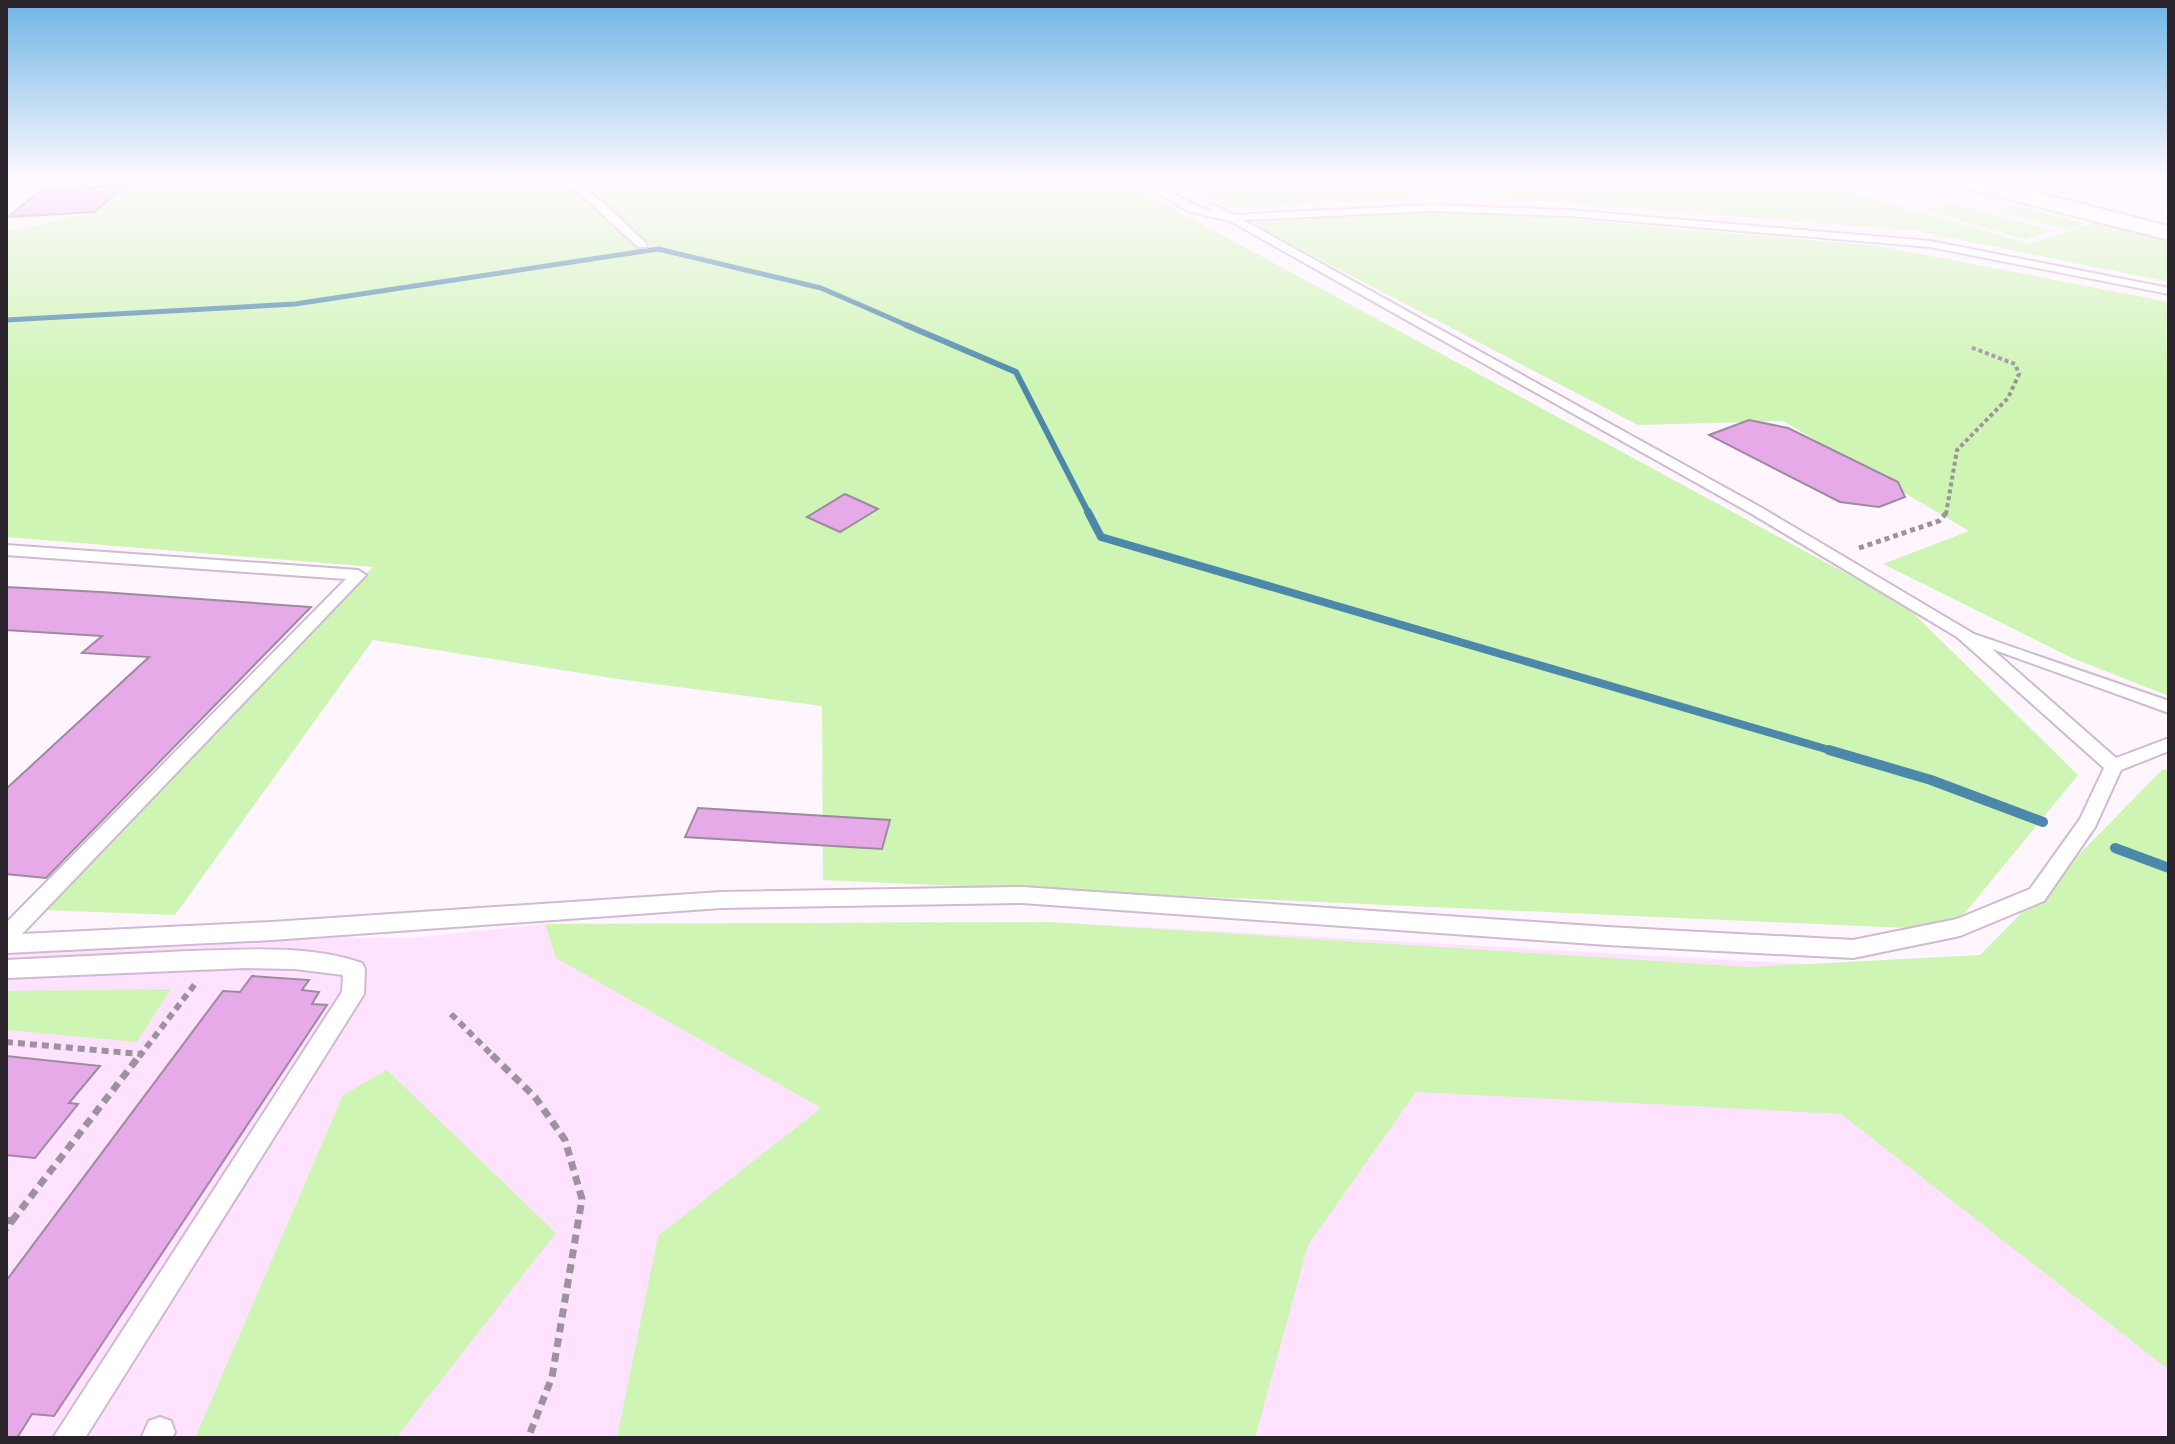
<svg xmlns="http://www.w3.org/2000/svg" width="2175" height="1444" font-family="'Fira Sans',sans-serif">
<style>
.built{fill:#fee2ff}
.green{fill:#cff5b5}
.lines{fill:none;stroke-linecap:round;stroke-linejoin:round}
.stream-far3{stroke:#4c88aa;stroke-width:5}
.stream-far2{stroke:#4c88aa;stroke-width:6}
.stream-far1{stroke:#4c88aa;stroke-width:8}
.stream{stroke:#4c88aa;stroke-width:10}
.building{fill:#e6aae9;stroke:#9e8a9f;stroke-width:2}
.service-casing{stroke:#d0bad0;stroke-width:4}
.tertiary-casing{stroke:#d0bad0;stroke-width:4}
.path-far3{stroke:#9c939c;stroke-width:4;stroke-dasharray:4 3;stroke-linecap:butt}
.path-far2{stroke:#9c939c;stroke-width:5;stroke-dasharray:5 4;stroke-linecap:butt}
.path-far1{stroke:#9c939c;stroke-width:6;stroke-dasharray:7 5;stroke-linecap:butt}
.path{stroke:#9c939c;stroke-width:7;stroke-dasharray:9 6;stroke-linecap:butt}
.service{fill:#fff;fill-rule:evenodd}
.tertiary{fill:#fff;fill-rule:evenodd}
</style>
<rect width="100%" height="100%" fill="#fef5fe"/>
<path class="built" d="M2169,805V1438H6V936L412,938L545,924L1049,922L2002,975Z"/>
<path class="green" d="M21,179H1119L1906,606L2078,775L1951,930L823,880L822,706L618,679L373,640L175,915L44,910L373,567L6,537V232L91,213L128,180Z
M1166,179H1756L1769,186L1827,185L2029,244L2093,223L2169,243V282L1911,230L1471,196L1232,208Z
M1949,202L2050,230L2026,240L1926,210Z
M2016,205L2084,223L2068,230L1999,211Z
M1451,209L1880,246L2169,302V696L2072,658L1883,564L1969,531L1783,421L1638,425L1250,223Z
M2169,769V1370L1841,1114L1416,1092L1308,1245L1255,1438H617L658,1236L821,1108L556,958L545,924L1049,922L1751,967L1980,955L2162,770Z
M171,989L137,1042L6,1030V991Z
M387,1070L556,1233L396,1438H195L343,1095Z"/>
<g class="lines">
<path class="stream-far3" d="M6,320L295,304L658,249L821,288L911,327"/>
<path class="stream-far2" d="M906,325L1016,372L1089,514"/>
<path class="stream-far1" d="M1088,512L1101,537L1836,752"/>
<path class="stream" d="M1829,750L1931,780L2043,822
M2115,848L2169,868"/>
</g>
<path class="building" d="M124,185L95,212L8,217L40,191Z
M1749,420L1788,428L1898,482L1905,497L1879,507L1840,502L1709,435Z
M845,494L878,509L840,532L807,517Z
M6,587L101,592L311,607L46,878L6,874V789L149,657L82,653L102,636L6,630Z
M698,808L890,820L882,849L685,837Z
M252,976L309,980L302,990L319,992L312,1004L327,1005L54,1416L32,1414L17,1438H6V1281L223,991L240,992Z
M6,1056L100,1066L69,1103L78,1104L35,1158L6,1155Z"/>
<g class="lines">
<defs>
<path id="service" d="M558,179C586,179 624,224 646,243V247H638L577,191Z
M1132,179C1157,179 1186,205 1213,212L1207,207L1212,204L1233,215L1430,205L1568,210L1930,241L2169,288V294L1930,247L1568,216L1430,211L1243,220L1762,508L1974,634L2169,701V713L1992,649L2116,758L2169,738V751L2121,770L2095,827L2044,901L1960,936L1853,958L1607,945L1022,903L721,908L272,940L6,953V923L346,579L6,555V545L358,570L366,575L22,934L272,922L721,892L1022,887L1607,927L1853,940L1957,919L2030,889L2080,819L2104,768L1957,637L1752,514L1230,221L1188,211Z
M1906,179H1919L1938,187L1930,189Z
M80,181L83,186L21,189L6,193V187L21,183Z
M189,951C246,950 307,944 362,963L365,969L364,994L85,1438H53L342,992L343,975L295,969L245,968L6,978V960Z
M160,1417L171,1421L175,1432L172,1438H141L149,1421Z"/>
<path id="tertiary" d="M1946,179H1983L2169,226V240L1949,184Z"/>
</defs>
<use href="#service" class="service-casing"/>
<use href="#tertiary" class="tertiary-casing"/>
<path class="path-far3" d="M1946,514L1957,450L2008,398L2019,374L2015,364L1970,347"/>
<path class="path-far2" d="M1859,548L1939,521L1947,512"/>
<path class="path-far1" d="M451,1014L494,1057
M6,1042L140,1054
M139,1057L195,984"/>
<path class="path" d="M492,1055L535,1097L565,1140L582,1199L552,1377L528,1438
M6,1220L12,1221L6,1229
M12,1221L140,1055"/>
<use href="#service" class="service"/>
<use href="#tertiary" class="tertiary"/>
</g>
<linearGradient id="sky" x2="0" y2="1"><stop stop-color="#6fb4e5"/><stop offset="0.47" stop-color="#fffaff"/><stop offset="1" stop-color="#fffaff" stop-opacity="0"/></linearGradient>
<rect width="2175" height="381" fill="url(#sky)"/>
<rect width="2175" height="1444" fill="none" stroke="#2b232b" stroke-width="16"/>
</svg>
